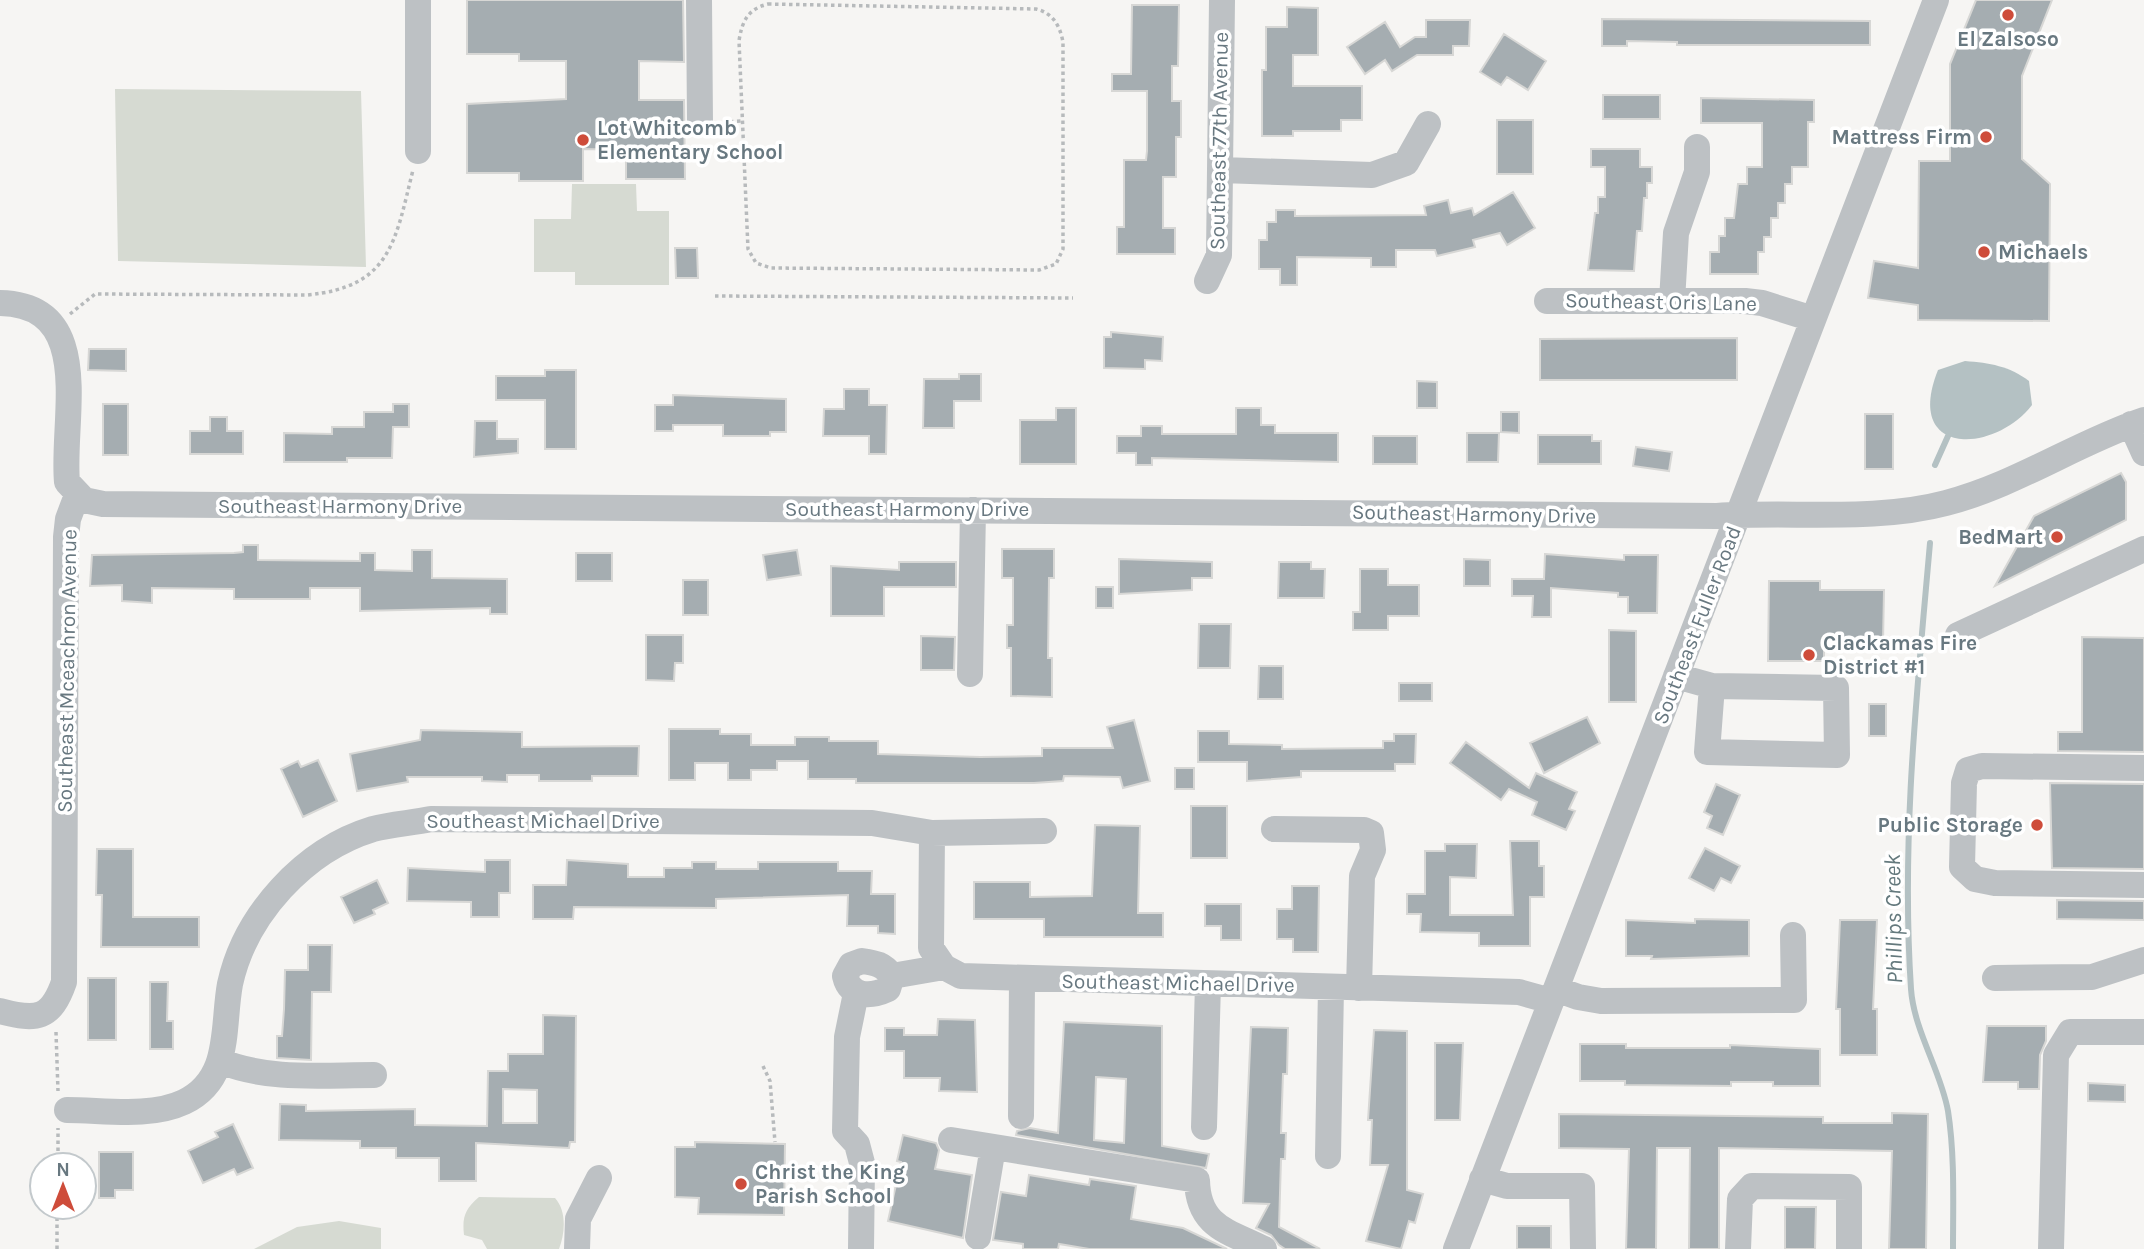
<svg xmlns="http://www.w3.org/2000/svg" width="2144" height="1249" font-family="Karla,sans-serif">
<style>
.green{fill:#d6dad2}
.water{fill:#b4c1c3}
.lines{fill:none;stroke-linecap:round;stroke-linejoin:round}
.stream{stroke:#b4c1c3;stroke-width:6}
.building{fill:#a5adb1;stroke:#d7d7d5;stroke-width:2;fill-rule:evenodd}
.path{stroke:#b7babc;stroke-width:3.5;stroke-dasharray:3.5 3.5;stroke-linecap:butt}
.minor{stroke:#bdc1c4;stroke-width:26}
.poi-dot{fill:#ce4c3a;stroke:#fff;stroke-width:2.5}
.labels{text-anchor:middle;stroke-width:7;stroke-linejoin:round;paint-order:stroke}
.poi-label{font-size:21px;font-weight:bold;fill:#687880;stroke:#fff;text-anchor:start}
.street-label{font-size:21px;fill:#687880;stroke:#fff}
.water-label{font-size:23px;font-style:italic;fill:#64797d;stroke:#fff}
</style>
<rect width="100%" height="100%" fill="#f6f5f3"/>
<path class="green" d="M115,89L361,91L366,267L118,261Z
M572,184H636L637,211H669V285H575V272H534V219H571Z
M479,1197L555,1198C567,1211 565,1234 559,1249H487L482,1240L464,1235C462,1217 465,1209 479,1197Z
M339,1221L381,1228V1249H254L297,1227Z"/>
<path class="water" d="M1965,361C1990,363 2009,366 2029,381L2032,405C1994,454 1903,457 1938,370Z"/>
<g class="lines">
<path class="stream" d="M1935,465L1948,436
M1930,543C1917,691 1901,840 1911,989C1914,1031 1941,1071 1948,1111C1955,1156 1953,1204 1953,1249"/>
</g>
<path class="building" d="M467,0H683L684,62L639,61V100H684L685,179H626V150L583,149V181H519V173H467V104L566,99V61H519V54H467Z
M1976,0H2052L2022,76V159L2050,184L2049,321L1918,320V305L1868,298L1874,261L1918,268L1919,161H1950V64Z
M1132,5H1179L1178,66H1172V101H1181V137H1176V177H1163V228H1175V254H1117V227H1124V160H1146L1147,151V91H1112V74H1131Z
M1287,7L1318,8V55H1293V86H1362V120H1341V131H1293V136H1262V70H1266V27H1287Z
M1602,19L1870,21V45H1677V42L1627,41V46H1602Z
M1426,20H1470L1469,46H1453V55H1417L1392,71L1385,60L1365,74L1347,47L1385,22L1400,47L1415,37H1426Z
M1504,34L1546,61L1528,90L1507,77L1501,85L1480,72Z
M1603,95H1660V119H1603Z
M1701,98L1814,100V122H1808V167H1792V184H1785V203H1778V218H1771V237H1764V252H1758V274H1710V252H1719V236H1725V218H1734L1738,184H1747V167H1762V123H1701Z
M1497,120H1533V174H1497Z
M1591,149H1640V167H1652V183H1647V198H1644L1642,231H1637L1634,271L1588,270L1595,213H1598V197H1605V167H1591Z
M1513,192L1535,228L1507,245L1500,233L1473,240L1475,247L1437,256L1435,250H1396V267H1371V258L1297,257V285H1280V269H1259V240H1267V222H1276V210H1295V216L1426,215L1424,206L1448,200L1451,213L1472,208L1474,215Z
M675,248H697L698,278H676Z
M1111,332L1163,337L1162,361L1145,360V369L1104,368V337H1111Z
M1737,338V380H1540V339Z
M89,349H126V371L88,370Z
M545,370H576V449H545V400H496V376H545Z
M959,374H981V401H954V428H923L924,379H959Z
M1417,381L1437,382V408H1417Z
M844,389H869V405H887L886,454H869V436H823L824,409H844Z
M673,395L786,399V432H770V436H723V425H673V431H655V405H673Z
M103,404H128V455H103Z
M393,404H409V427H393L392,458H347V462H284V433L332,434V427H364V412H393Z
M1056,408H1076V464H1020V420H1056Z
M1236,408H1261V425H1275V433H1338V462L1152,458V465H1136V453H1117V436H1141V426H1162V434H1236Z
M1501,412H1519V433L1501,432Z
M1865,414H1893V469H1865Z
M210,417H227V431H243V454H190V431H210Z
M475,421H497V439H518V453L474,457Z
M1467,433H1499L1498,462H1467Z
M1538,435H1592V441H1601V464H1538Z
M1373,436H1417V464H1373Z
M1636,447L1672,452L1669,471L1633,466Z
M2121,473L2126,482V520L1995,586L2034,516Z
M243,545H258V560L360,561V553H375V570L412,571V550H432V578L507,579V614H490V608L360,611V588H310V599H234V589L152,588V603L122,601V585L90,586L92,555L234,553L243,552Z
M1002,549H1054V578H1049L1048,658H1052V697L1011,696V648H1007V625H1013V578H1002Z
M797,550L801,575L767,580L763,555Z
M576,553H612V581H576Z
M1545,554L1624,560V555H1658L1657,613H1628V597H1618V593L1551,588V617H1532L1533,596H1512V579H1544Z
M1119,559L1212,562V578H1192V590L1119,594Z
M1464,559L1490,560V586H1464Z
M899,562H956V587H884V616H831V566L899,570Z
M1279,562H1311V569H1325L1324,598H1278Z
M1360,569H1388V585H1419V616H1388V630H1353V612H1360Z
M683,580H708V615H683Z
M1769,581H1820V590H1884L1883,643H1824V661H1768Z
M1096,587H1113V608H1096Z
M1199,624H1231L1230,668H1198Z
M1609,630L1636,631V702H1609Z
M646,635H683V663H675L674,681L646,680Z
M921,636L955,637L954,670H921Z
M2082,637L2144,638V752L2058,751V732H2082Z
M1259,666H1283V699H1258Z
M1399,683H1432V701H1399Z
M1869,704H1886V736H1869Z
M1587,717L1600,743L1544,773L1530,743Z
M1134,720L1150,781L1123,788L1120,777L1064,776L1063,781L1034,783H856V779H808V761H777V770H751V780H728V763H695V780H669V729H720V734H751V745H795V737H829V741H878V754L980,757L1042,756V748H1113L1107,727Z
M421,730L522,732V747L639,746L638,776H592V781H539V775H507V782L482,781V777H407L408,782L357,791L350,754L420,740Z
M1198,731H1229V744L1282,745V749L1383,748V741H1394V734H1416L1415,764H1395V771H1301V777L1247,781V762H1198Z
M1466,742L1529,788L1536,773L1577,792L1569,809L1575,811L1566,830L1532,815L1537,802L1509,789L1501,800L1450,763Z
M318,760L337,801L303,817L281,769L298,761L301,767Z
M1175,768H1194V789H1175Z
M2050,783L2144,784V869L2052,868Z
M1716,784L1740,795L1723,835L1707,828L1712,816L1704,812Z
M1191,806H1227V858H1191Z
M1095,825L1140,826L1138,913H1163V937H1044V919H974V882H1030V897L1092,896Z
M1510,841H1539V866H1544V897H1530V946H1479V933L1420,932L1421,914H1407V894H1425V851H1445V844H1477L1476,878L1450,877V915H1513Z
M1705,848L1740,866L1731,883L1721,878L1714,891L1689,878Z
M97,849H133V917H199V947H101L102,895H96Z
M485,860H510V893H499V917H471V902L407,901L408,868L485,872Z
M567,860L628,864V877H664V868H692V862H716V869H758V862H838V871H872L871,894H895V934L878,933V926H847L848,895L716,899V908L574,907L573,919H533V885H566Z
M377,880L388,903L373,910L375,914L354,923L341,897Z
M1292,886H1319L1318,952H1293V939H1277V909H1292Z
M2057,900L2144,901V920L2057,919Z
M1205,904H1241V940H1221V926H1205Z
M1695,919L1749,920V956L1651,959L1652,956H1626V920L1695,923Z
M1840,920H1877L1873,1009H1877V1055H1840V1009H1836Z
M308,945H332L331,992H312L311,1060L277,1058V1036H282L284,1009L285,970H308Z
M88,978H116V1040H88Z
M150,982H168L167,1021H173V1049H150Z
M543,1015L576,1016L575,1142H570L569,1148L476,1143V1181H439V1158H396V1148H360V1141L279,1140L280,1104L306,1105V1111L415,1109V1125L487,1126L488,1071H508V1054H543ZM503,1089L537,1090V1123H503Z
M938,1019L975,1020L977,1092L939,1091L940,1078H904V1051H885V1028H904V1035H937Z
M1064,1022L1162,1026V1146L1209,1154L1206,1168L1016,1135L1017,1131L1030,1128L1058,1133ZM1096,1077L1126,1079L1124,1143L1094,1140Z
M1987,1026H2046V1041L2040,1055L2039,1089H2018V1082H1983Z
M1251,1027L1288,1028L1287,1074H1283L1281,1133H1286L1285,1159H1281L1279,1227L1320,1249H1285L1279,1245L1271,1235L1256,1228L1269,1204L1243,1203Z
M1374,1030L1407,1031V1190L1423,1194L1415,1223L1409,1221L1401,1249L1366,1241L1388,1165H1370L1372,1120H1368Z
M1435,1043H1463L1460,1120H1435Z
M1580,1044H1626V1048H1730V1045L1820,1049V1086H1773V1082H1731V1086L1625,1085V1081H1580Z
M2088,1083L2125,1085V1102L2088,1101Z
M1892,1113L1928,1114L1926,1249H1889L1892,1151L1719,1148V1249H1689L1690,1148H1657L1656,1249H1626L1629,1149L1559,1148V1114L1823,1117V1123H1892Z
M233,1124L253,1168L237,1175L234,1169L203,1183L188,1151L218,1137L215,1132Z
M903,1135L936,1143L939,1150L935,1169L972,1175L963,1238L888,1221L901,1162L897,1161Z
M695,1142L785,1144L784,1215L698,1214L699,1198L675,1197V1147H695Z
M99,1152H133V1190H115V1198H99Z
M1029,1175L1089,1185L1090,1179L1136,1186L1131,1219L1183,1228L1227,1249H1089L1059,1244L1058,1249H1023V1244L993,1240L1001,1192L1026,1196Z
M1785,1207H1816L1815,1249H1785Z
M1517,1226H1551V1249H1517Z"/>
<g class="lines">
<path class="path" d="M768,4L1036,9C1053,13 1060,26 1063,42V249L1056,264L1039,270L771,268L756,263L748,249L739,41C742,21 748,9 768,4Z
M723,122L742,121
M715,296L1073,298
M70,314L95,294L307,295C391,287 395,242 413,170
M56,1032L58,1091
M763,1066L770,1081L775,1142
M58,1165V1128
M57,1249V1207"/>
<path class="minor" d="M418,0V151
M699,0L700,122
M1221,170L1372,175L1406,163L1428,124
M1207,281L1219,255L1222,0
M1547,301H1745L1762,303L1813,319
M1672,301L1676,233L1697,172V147
M0,303C97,305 61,419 67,482L84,500L103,504L1717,516C1791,511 1875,522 1946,503C2016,485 2076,443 2144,420
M2131,424L2144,453
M1958,635L2144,549
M970,674L973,510
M1676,676L1712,686L1836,688L1837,755L1707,752L1712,686
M2144,768L1982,766L1968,770L1964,783L1962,867L1975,879L1995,883L2144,885
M1274,829L1364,830L1371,833L1373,850L1362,876L1359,988
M932,833L931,948L944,967L961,976L1519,992L1551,1001
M862,961C876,963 883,964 892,976L888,989C871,997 850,998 845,976L851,965Z
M892,976L944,967
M1995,978L2092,977L2144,960
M1556,989L1578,997L1601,1001L1794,1000L1793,935
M856,993L847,1037L845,1131L857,1144L862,1163L861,1249
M0,1011C37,1021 51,1019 64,982L66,537L68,519L77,495
M220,1061C269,1081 322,1075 374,1075
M67,1110C104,1110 150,1118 184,1102C232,1079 222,1027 230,984C245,915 304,850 373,829C391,824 412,823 431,819L872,823L932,833L1044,831
M1021,1116L1022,979
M1204,1127L1208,984
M951,1140L1197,1180C1198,1227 1228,1231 1264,1249
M1328,1156L1331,987
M1482,1179L1507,1186H1582L1583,1249
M978,1237L993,1147
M577,1249L578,1219L599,1178
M1456,1249L1936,0
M1738,1249L1740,1199L1752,1186L1849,1187V1249
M2051,1249L2056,1055L2070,1032H2144"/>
</g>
<g class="poi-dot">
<circle cx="2008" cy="15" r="7"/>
<circle cx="1986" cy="137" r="7"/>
<circle cx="583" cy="140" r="7"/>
<circle cx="1984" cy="252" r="7"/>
<circle cx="2057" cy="537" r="7"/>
<circle cx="1809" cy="655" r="7"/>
<circle cx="2037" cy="825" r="7"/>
<circle cx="741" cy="1184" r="7"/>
</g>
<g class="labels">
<g class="poi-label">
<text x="2008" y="46" text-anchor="middle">El Zalsoso</text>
<text x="597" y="135">Lot Whitcomb<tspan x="597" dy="24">Elementary School</tspan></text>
<text x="1972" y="144" text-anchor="end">Mattress Firm</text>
<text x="1998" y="259">Michaels</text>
<text x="2043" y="544" text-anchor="end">BedMart</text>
<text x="1823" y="650">Clackamas Fire<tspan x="1823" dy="24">District #1</tspan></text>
<text x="2023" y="832" text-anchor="end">Public Storage</text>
<text x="755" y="1179">Christ the King<tspan x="755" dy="24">Parish School</tspan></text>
</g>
<g class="street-label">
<text transform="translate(1219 141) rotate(-89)" y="7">Southeast 77th Avenue</text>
<text transform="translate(1661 302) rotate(1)" y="7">Southeast Oris Lane</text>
<text x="340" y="513">Southeast Harmony Drive</text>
<text x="907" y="516">Southeast Harmony Drive</text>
<text transform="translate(1474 514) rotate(1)" y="7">Southeast Harmony Drive</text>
<text transform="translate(1697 625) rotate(-69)" y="7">Southeast Fuller Road</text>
<text transform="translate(67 671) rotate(-89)" y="7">Southeast Mceachron Avenue</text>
<text x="543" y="828">Southeast Michael Drive</text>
<text transform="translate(1178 983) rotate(1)" y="7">Southeast Michael Drive</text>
</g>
<g class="water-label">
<text transform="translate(1893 919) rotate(-91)" y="8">Phillips Creek</text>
</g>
</g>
<g transform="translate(63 1186)"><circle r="33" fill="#ffffff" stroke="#c3c9cc" stroke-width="2"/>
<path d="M0-5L12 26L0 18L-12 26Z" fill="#ce4c3a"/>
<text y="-10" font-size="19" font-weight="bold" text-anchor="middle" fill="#687880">N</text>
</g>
</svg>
